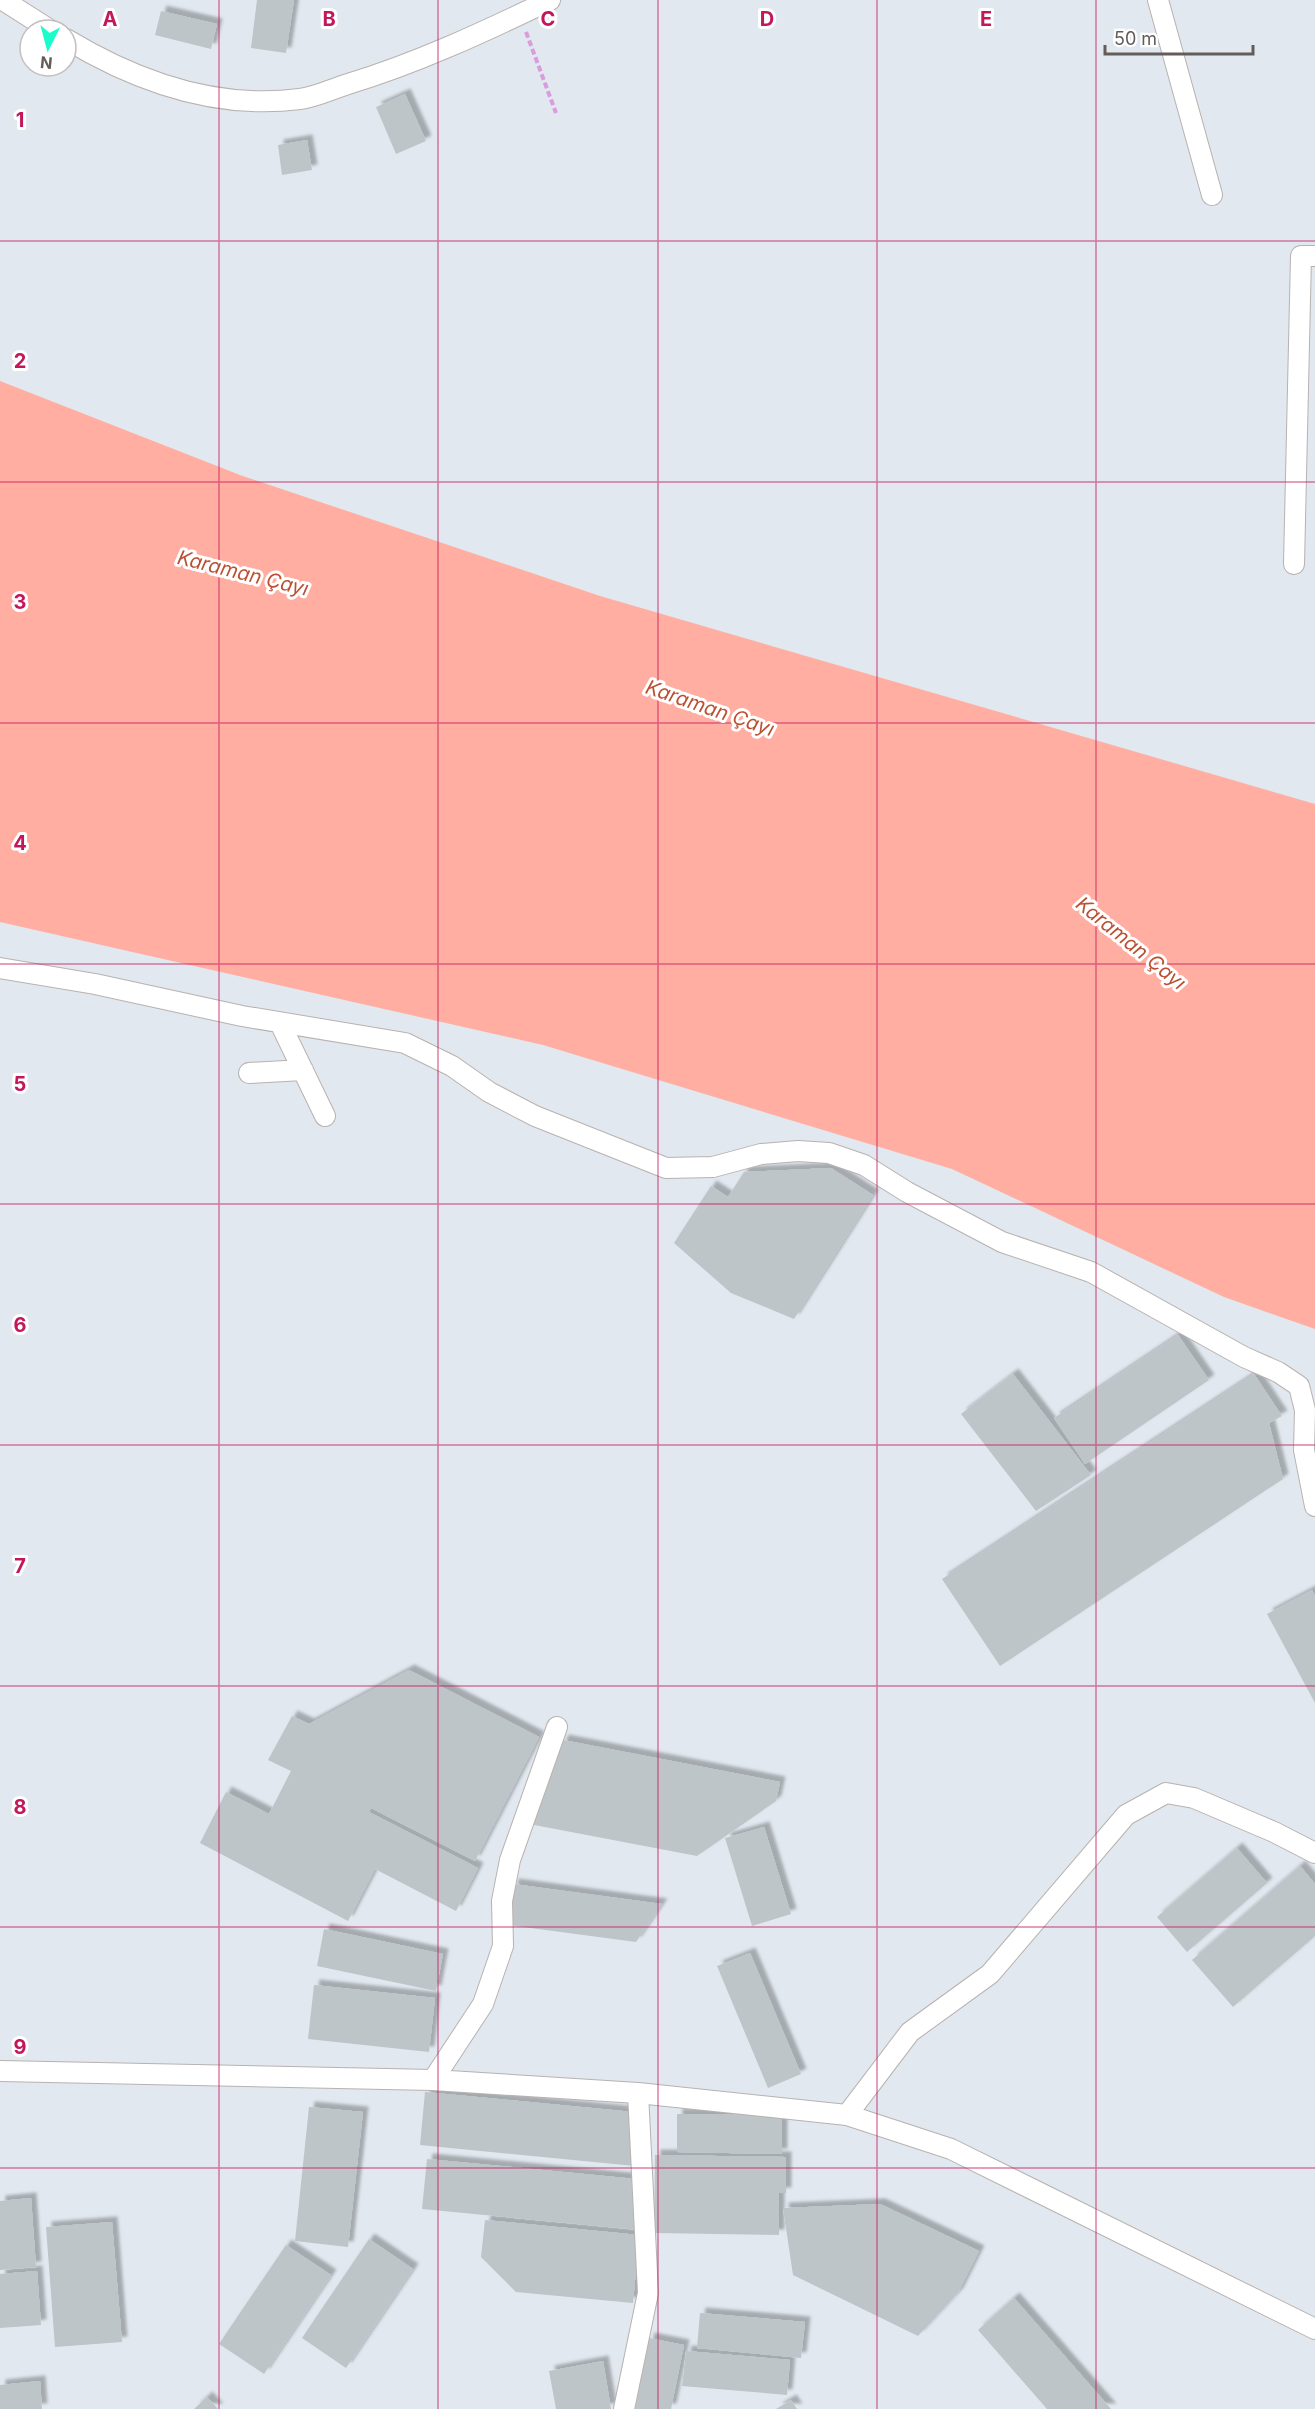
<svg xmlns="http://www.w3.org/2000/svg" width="1315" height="2409" font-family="Inter,sans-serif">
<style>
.water{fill:#ffaea1}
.building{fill:#bec5c9;filter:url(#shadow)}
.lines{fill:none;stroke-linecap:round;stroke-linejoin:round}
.minor-casing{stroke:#b8b2af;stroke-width:22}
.path{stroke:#da9cdc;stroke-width:4;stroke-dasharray:6 3;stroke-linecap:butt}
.minor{stroke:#fff;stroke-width:20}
.grid{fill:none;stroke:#c2185b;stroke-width:1.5;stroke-opacity:0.55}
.labels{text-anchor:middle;stroke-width:6;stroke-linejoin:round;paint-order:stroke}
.water-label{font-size:20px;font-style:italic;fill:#bc5032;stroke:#fff}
.grid-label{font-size:20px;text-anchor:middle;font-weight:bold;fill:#c2185b;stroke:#fff;stroke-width:6;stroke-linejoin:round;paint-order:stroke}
</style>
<defs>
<filter id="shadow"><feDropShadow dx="5.5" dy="-5.5" stdDeviation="1.5" flood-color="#0004"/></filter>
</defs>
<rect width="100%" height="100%" fill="#e1e8ef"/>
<path class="water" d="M0,381L240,475L600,596L1315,804V1329L1224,1297L952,1169L543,1045L0,922Z"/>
<path class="building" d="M257,0H294L286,53L251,48Z
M161,11L217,24L211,49L155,35Z
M405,94L426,141L396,154L376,107Z
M307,140L312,170L282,175L278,145Z
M831,1168L873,1195L794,1319L731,1293L674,1243L711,1186L728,1197L744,1172Z
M1178,1335L1209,1380L1085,1464L1054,1418Z
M1013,1374L1091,1475L1036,1511L961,1414Z
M1254,1374L1282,1416L1269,1423L1283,1479L1000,1666L942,1579Z
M1312,1590L1315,1596V1703L1267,1614Z
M409,1670L539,1737L475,1861L371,1808L369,1812L478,1868L456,1911L375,1869L348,1921L200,1843L226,1792L269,1814L291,1771L268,1760L292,1716L309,1724Z
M563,1740L780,1782L776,1801L697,1856L529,1824Z
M764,1827L791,1914L752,1926L725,1838Z
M1237,1848L1267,1883L1187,1952L1157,1917Z
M1300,1866L1315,1884V1936L1233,2007L1192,1960Z
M513,1884L662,1904L636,1942L508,1925Z
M324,1929L443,1954L436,1991L317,1966Z
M750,1953L801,2074L768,2088L717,1966Z
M314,1985L435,1998L429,2052L308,2039Z
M425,2092L633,2112L635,2166L420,2145Z
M309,2107L363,2112L348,2247L295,2241Z
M677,2114L782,2115V2154L677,2152Z
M655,2155L786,2157V2193H779V2235L654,2233Z
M427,2159L636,2179L639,2230L422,2209Z
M31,2198L36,2267L0,2270V2201Z
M880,2204L979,2251L958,2293L918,2336L793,2275L783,2208Z
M485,2220L639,2235L633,2303L516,2292L481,2257Z
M112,2222L122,2342L55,2347L46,2227Z
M369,2239L413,2269L346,2368L302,2338Z
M286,2245L331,2275L264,2374L219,2344Z
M37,2271L41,2325L0,2328V2274Z
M1014,2298L1111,2409H1047L978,2330Z
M700,2313L805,2322L801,2358L697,2348Z
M649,2338L684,2345L671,2409H635Z
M686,2351L790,2360L787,2395L682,2386Z
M603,2361L611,2409H556L549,2371Z
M40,2381L42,2409H0V2385Z
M207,2397L218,2409H194Z
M791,2400L797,2409H776Z"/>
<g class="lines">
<defs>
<path id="minor" d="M3,0L50,30
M1158,0L1212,195
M66,39C137,82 216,110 300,99C316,97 332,89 348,84C417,63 484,32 550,0
M1294,564L1301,256H1315
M0,968L95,984L242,1016L405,1043L452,1066L489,1092L535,1116L666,1168L713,1167L761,1154L798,1151L829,1153L864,1165L907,1192L1002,1242L1091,1272L1244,1357L1278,1372L1299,1386L1305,1410L1304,1450L1315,1506
M280,1023L325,1116
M249,1073L303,1070
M0,2071L433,2080L638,2093L847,2115L951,2149L1315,2329
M433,2080L483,2004L503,1946L502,1901L510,1860L557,1727
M847,2115L910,2032L990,1974L1126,1815L1166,1793L1194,1798L1274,1832L1315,1853
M624,2409L648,2293L638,2093"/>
</defs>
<use href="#minor" class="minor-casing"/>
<path class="path" d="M526,32L556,113"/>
<use href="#minor" class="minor"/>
</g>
<path class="grid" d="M219,0V2409M438,0V2409M658,0V2409M877,0V2409M1096,0V2409M0,241H1315M0,482H1315M0,723H1315M0,964H1315M0,1204H1315M0,1445H1315M0,1686H1315M0,1927H1315M0,2168H1315"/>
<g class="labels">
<g class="water-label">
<text transform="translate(243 573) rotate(14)" y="7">Karaman Çayı</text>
<text transform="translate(710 708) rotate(19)" y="7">Karaman Çayı</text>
<text transform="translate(1131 943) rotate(39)" y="7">Karaman Çayı</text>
</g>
</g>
<g class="grid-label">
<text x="110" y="26">A</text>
<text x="329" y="26">B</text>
<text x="548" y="26">C</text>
<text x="767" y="26">D</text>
<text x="986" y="26">E</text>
<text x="20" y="127">1</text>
<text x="20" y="368">2</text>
<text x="20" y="609">3</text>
<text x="20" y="850">4</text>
<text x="20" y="1091">5</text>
<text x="20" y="1332">6</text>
<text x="20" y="1573">7</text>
<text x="20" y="1814">8</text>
<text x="20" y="2054">9</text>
</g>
<g transform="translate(48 48) rotate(186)"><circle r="28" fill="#ffffff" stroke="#c1bebd" stroke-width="1.5"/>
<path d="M0-4.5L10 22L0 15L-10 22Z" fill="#1afcca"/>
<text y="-9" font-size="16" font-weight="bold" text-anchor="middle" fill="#645c5a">N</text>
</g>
<path d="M1105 45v9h148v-9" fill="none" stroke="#645c5a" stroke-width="3"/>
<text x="1114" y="45" font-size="18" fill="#645c5a" stroke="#ffffff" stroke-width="4.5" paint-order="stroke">50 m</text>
</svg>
